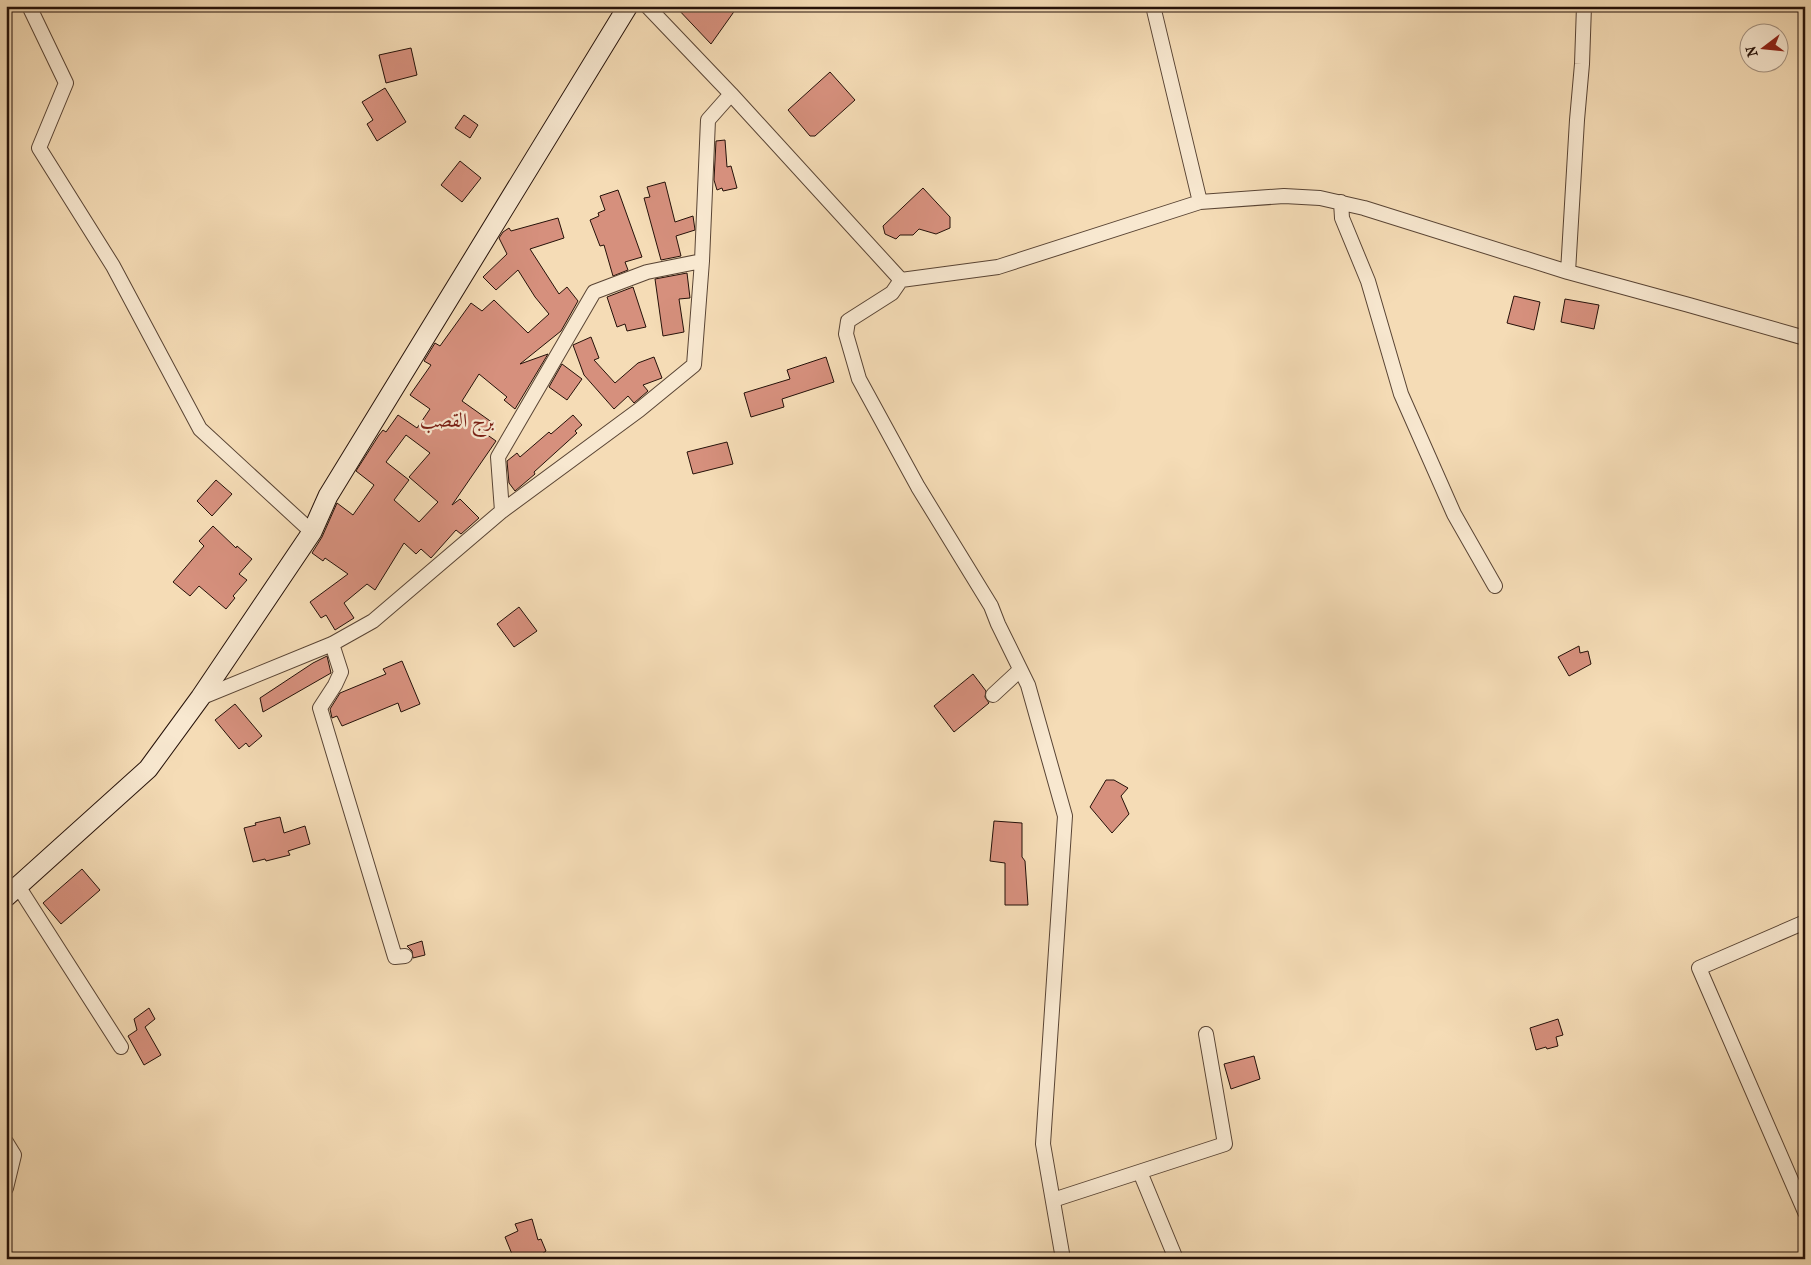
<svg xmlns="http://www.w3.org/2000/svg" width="1811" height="1265" font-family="'IM FELL French Canon',Amiri,serif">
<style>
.building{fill:#d6907d;stroke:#251109;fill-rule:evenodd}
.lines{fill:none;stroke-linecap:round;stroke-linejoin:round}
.minor-casing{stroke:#594434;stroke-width:16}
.secondary-casing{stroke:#251109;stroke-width:21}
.minor{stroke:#f8e8d0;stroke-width:14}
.secondary{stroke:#f8e8d0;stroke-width:19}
.labels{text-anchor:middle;stroke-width:4.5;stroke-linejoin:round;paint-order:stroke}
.quarter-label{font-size:20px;fill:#7a1f14;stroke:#f8e8d0}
</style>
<rect width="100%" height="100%" fill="#f5dcb6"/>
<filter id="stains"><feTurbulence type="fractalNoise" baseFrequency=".004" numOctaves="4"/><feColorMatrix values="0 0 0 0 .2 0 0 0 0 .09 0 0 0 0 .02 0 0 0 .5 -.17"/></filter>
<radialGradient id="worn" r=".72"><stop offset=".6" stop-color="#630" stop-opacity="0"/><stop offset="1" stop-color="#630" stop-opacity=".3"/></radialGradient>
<path class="building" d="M675,6H738L711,44Z
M411,48L417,75L386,83L379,55Z
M830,72L855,100L815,136H810L788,110Z
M385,88L406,122L377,141L367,124L373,120L362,102Z
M464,115L478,125L470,138L455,128Z
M725,140L727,167L731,166L737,188L723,191L722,188L717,190L714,180L716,141Z
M460,161L481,178L462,202L441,185Z
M665,182L675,222L693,216L695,230L676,236L681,256L661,260L644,198L650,197L647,187Z
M923,188L950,217V228L936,234L919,229L913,235H900L896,239L885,234L883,226Z
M618,190L642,257L625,262L628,270L613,276L604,245L600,246L590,220L599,216L598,213L605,210L600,196Z
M558,218L564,238L530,249L559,294L567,287L578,301L561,331L520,364L548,354L515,409L504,400L507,397L479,374L462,401L493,423L486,434L496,441L452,505L460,499L479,518L461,534L456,530L431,558L421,549L416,554L404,543L375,590L367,584L344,603L354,618L335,630L326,615L321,618L310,602L348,574L325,558L323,561L312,553L322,537L337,503L353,515L374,485L356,471L379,435L383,430L386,432L398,415L417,428L430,409L410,395L431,365L424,361L435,343L440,346L471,303L482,311L494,300L528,333L549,314L535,297L518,270L496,290L483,277L507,254L499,238L503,232L509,228L511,231ZM406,435L430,453L409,477L438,502L419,522L394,500L409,480L386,462Z
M687,273L690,298L679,299L684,332L663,336L655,279Z
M633,287L646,327L627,331L625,324L617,327L607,297Z
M1514,296L1540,302L1534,330L1507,323Z
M1565,299L1599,305L1594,329L1561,322Z
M591,337L599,358L594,360L615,383L638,363L654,357L662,378L643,385L648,391L634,403L628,396L614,409L584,375L573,345Z
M826,357L834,382L782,399L784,407L751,417L744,393L790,379L787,370Z
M562,364L582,379L567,400L549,387Z
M573,415L582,425L575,431L577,433L534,472L535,474L515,491L509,483L507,461L517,453L520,457L549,432L551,434Z
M727,442L733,464L693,474L687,452Z
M216,480L232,494L212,516L197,501Z
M213,526L236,548L237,546L252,559L239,574L247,580L233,596L235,598L226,609L199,586L190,596L173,582L204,546L199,541Z
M519,607L537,631L514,647L497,624Z
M1579,646L1580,653L1588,651L1591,664L1569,676L1558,657Z
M327,656L331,673L263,712L260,698L313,663Z
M402,661L420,704L401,712L398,703L342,726L337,716L332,718L330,709L340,693L386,674L383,669Z
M973,674L986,691L985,697L989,703L954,732L934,706Z
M235,704L262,736L249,747L246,743L239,749L215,720Z
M1106,780H1114L1128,788L1121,796L1129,814L1112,833L1090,807Z
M280,817L284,833L305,826L310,844L288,851L290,855L266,861L265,859L253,862L244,828L256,825L255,823Z
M994,821L1022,823V857L1025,861L1028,905H1005V863L990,861Z
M82,869L100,890L61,924L43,903Z
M422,941L425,955L413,958L412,951L407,946Z
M149,1008L155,1019L145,1027L161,1055L144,1065L128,1036L137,1030L134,1019Z
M1558,1019L1563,1035L1556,1037L1558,1046L1547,1049L1546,1047L1536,1050L1530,1028Z
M1254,1056L1260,1079L1231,1089L1224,1064Z
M532,1219L538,1240L541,1239L546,1251L535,1259H514L505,1237L518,1231L515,1224Z"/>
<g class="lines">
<defs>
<path id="minor" d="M29,6L66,83L39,148L113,266L200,429L312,532
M1153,6L1200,202
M731,94L901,280L998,267L1200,202L1284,196L1320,198L1364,208L1568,272L1689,305L1805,338
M1341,202L1342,218L1368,281L1401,394L1454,514L1495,586
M1568,272L1577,120L1582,64L1584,6
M901,280L892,293L848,321L846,334L859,379L918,487L991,606L998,624L1028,685L1065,816L1043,1144L1063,1259
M502,511L498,457L594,292L647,272L702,261
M332,644L341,672L335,685L320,708L395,957L405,956
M993,695L1020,670
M200,698L332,644L373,621L502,511L639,410L694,365L702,261L708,120L731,94L647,6
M18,886L121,1047
M1805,922L1699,968L1805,1212
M6,1142L14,1155L6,1188
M1140,1172L1176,1259
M1053,1200L1225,1144L1206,1034"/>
<path id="secondary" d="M6,897L148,769L200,698L312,532L328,496L628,6"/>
</defs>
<use href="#minor" class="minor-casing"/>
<use href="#secondary" class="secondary-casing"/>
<use href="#minor" class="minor"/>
<use href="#secondary" class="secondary"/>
</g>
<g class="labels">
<g class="quarter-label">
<text x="457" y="427">برج القصب</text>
</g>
</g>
<rect width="1811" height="1265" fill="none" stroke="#f5dcb6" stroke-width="25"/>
<rect x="8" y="8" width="1796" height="1250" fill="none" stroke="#251109" stroke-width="2.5"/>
<rect x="12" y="12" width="1786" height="1240" fill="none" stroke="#251109"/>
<g transform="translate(1764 48) rotate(254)"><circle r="24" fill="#f8e8d0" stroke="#a49280"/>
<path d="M0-4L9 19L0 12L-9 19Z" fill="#8f2418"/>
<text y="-8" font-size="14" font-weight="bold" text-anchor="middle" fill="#251109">N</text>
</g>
<rect width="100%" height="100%" filter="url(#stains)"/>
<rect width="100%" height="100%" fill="url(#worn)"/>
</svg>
